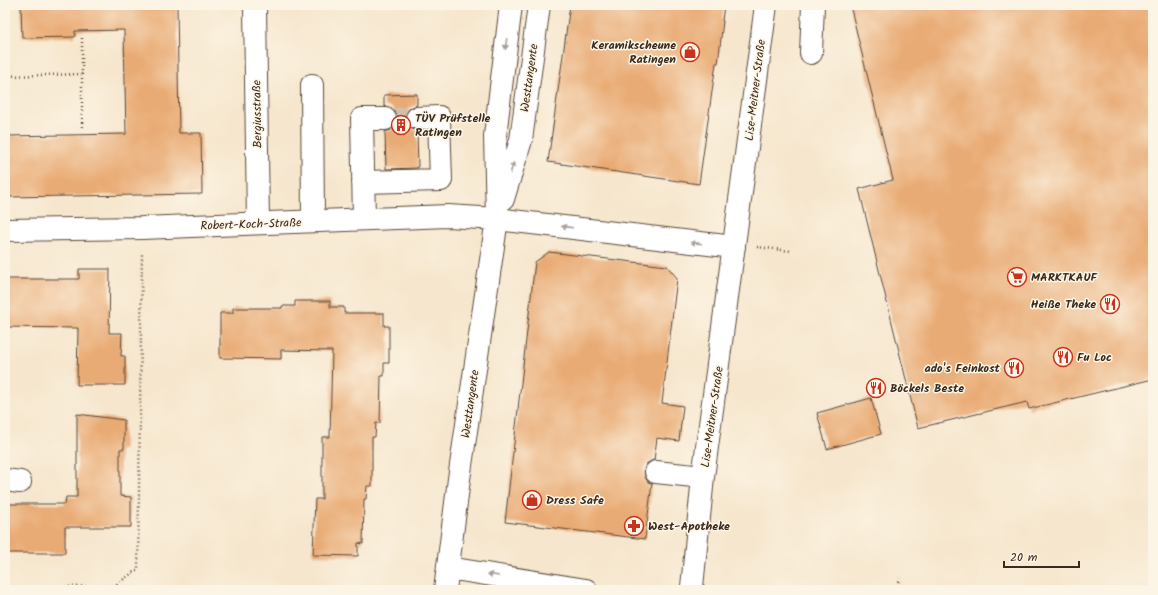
<svg xmlns="http://www.w3.org/2000/svg" width="1158" height="595" font-family="Kalam,sans-serif">
<style>
.building{fill:#e9ab75}
.lines{fill:none;stroke-linecap:round;stroke-linejoin:round}
.minor-tunnel{stroke:#d1c0aa;stroke-width:22;stroke-dasharray:22 11;stroke-linecap:butt}
.minor-casing{stroke:#574638;stroke-width:24}
.path{stroke:#574638;stroke-width:2.5;stroke-dasharray:1 3;stroke-linecap:butt}
.minor{stroke:#fff;stroke-width:22}
.oneway{fill:#a79f9a}
.labels{text-anchor:middle;stroke-width:3;stroke-linejoin:round;paint-order:stroke}
.poi-label{font-size:12px;font-weight:bold;fill:#3b2a1e;stroke:#fcf5e5;text-anchor:start}
.street-label{font-size:12px;fill:#3b2a1e;stroke:#fcf5e5}
</style>
<rect width="100%" height="100%" fill="#fcf5e5"/>
<filter id="ink" filterUnits="userSpaceOnUse"><feTurbulence type="fractalNoise" baseFrequency=".025" numOctaves="2"/><feDisplacementMap in="SourceGraphic" scale="8" xChannelSelector="R" yChannelSelector="G"/><feConvolveMatrix kernelMatrix="1 2 1 2 8 2 1 2 1" color-interpolation-filters="sRGB"/></filter>
<filter id="wash" filterUnits="userSpaceOnUse"><feTurbulence type="fractalNoise" baseFrequency=".012" numOctaves="4" result="noise"/><feDisplacementMap in="SourceGraphic" scale="16" xChannelSelector="R" yChannelSelector="G"/><feGaussianBlur stdDeviation="0.9" result="paint"/><feColorMatrix in="noise" values="0 0 0 0 0 0 0 0 0 0 0 0 0 0 0 0 0 1.4 0 .05"/><feComposite in="paint" operator="in"/></filter>
<g filter="url(#wash)">
<rect width="100%" height="100%" fill="#f6e6cd"/>
<g id="blocks">
<path class="building" d="M21,5H177L179,133H201L202,194L5,197V136L126,134L124,30L75,31V37L22,38Z
M570,5H724L722,21H723L718,63H716L699,184L548,162Z
M850,5H1153V379L1029,409L1027,402L918,428L859,189L893,180Z
M417,94V105L410,108L406,113L405,118L407,125L412,129L417,130L418,168L386,169L385,132L391,130L396,126L397,119L396,113L392,108L384,106V95Z
M549,252L667,266L677,278L662,403L683,406L679,441L657,438L654,460L651,461L646,464L644,470L645,477L648,482L652,483L645,539L505,522L535,262Z
M79,269H110L109,333H122L121,356H125V385H77L78,328L5,327V279H79Z
M295,301H330V307H344V313H384V326H389V363H384V376H381L380,423H376L375,437H372V486H367L366,499H364L363,544L358,543V556L313,555L315,499H322V437H330L332,351L281,350V359L220,358V313H233V308H282V306H295Z
M871,398L881,434L827,449L817,413Z
M77,414L124,420V449H120V496L131,497V527H65V553H5V504H65L66,497H77Z"/>
</g>
</g>
<g filter="url(#ink)">
<use href="#blocks" fill-opacity="0" stroke="#574638" stroke-width="1"/>
<g class="lines">
<path class="minor-tunnel" d="M385,119L417,118"/>
<defs>
<path id="minor" d="M255,5L258,223
M811,53L813,5
M312,85L313,221
M363,182L441,180L439,117L417,118
M503,199L521,140L539,5
M364,219L362,119H385
M5,230L142,228L448,216L497,219L734,247
M656,472L703,477
M5,480L20,482
M448,568L586,590
M692,587L703,477L766,5
M445,590L459,479L497,219L495,136L511,5"/>
</defs>
<use href="#minor" class="minor-casing"/>
<path class="path" d="M82,74V129
M5,76L82,74V37
M757,247L791,251
M60,590V587L114,586L138,569L142,252
M898,590L900,578"/>
<use href="#minor" class="minor"/>
</g>
<defs><path id="oneway-solid" d="M-6-.8H1V-3.2L6.5 0L1 3.2V.8H-6Z"/></defs>
<g class="oneway">
<use href="#oneway-solid" transform="translate(506 44) rotate(97)"/>
<use href="#oneway-solid" transform="translate(512 168) rotate(-73)"/>
<use href="#oneway-solid" transform="translate(567 227) rotate(-173)"/>
<use href="#oneway-solid" transform="translate(696 243) rotate(-173)"/>
<use href="#oneway-solid" transform="translate(493 575) rotate(-171)"/>
</g>
</g>
<defs>
<symbol id="shop-ring" viewBox="-11 -11 22 22"><circle r="9.5" fill="#fcf5e5" stroke="#c8321e" stroke-width="1.5"/><path d="M-5-2.5h2.3a2.7 3.5 0 0 1 5.4 0H5L5.5 6h-11ZM-1.5-2.5h3a1.5 2.3 0 0 0-3 0Z" fill="#c8321e"/></symbol>
<symbol id="building-ring" viewBox="-11 -11 22 22"><circle r="9.5" fill="#fcf5e5" stroke="#c8321e" stroke-width="1.5"/><path d="M-4-6H4V6H1V3H-1V6H-4ZM-2.5-4.3h1.7v1.8h-1.7ZM.8-4.3h1.7v1.8H.8ZM-2.5-1h1.7V.8h-1.7ZM.8-1h1.7V.8H.8Z" fill="#c8321e"/></symbol>
<symbol id="supermarket-ring" viewBox="-11 -11 22 22"><circle r="9.5" fill="#fcf5e5" stroke="#c8321e" stroke-width="1.5"/><path d="M-6-5.5h2.5l.6 2H6L4.5 2H-2.5L-4.4-4H-6ZM-1.5 3.2a1.3 1.3 0 1 0 .1 0ZM3 3.2a1.3 1.3 0 1 0 .1 0Z" fill="#c8321e"/></symbol>
<symbol id="restaurant-ring" viewBox="-11 -11 22 22"><circle r="9.5" fill="#fcf5e5" stroke="#c8321e" stroke-width="1.5"/><path d="M-5-6h1v4h1v-4h1v4h1v-4h1v5L-1.5 .5V6h-2V.5L-5-1ZM5-6V6H3V1.5H1.5Q1.5-4 5-6Z" fill="#c8321e"/></symbol>
<symbol id="pharmacy-ring" viewBox="-11 -11 22 22"><circle r="9.5" fill="#fcf5e5" stroke="#c8321e" stroke-width="1.5"/><path d="M-2-6h4v4h4v4h-4v4h-4v-4h-4v-4h4Z" fill="#c8321e"/></symbol>
</defs>
<g fill-rule="evenodd">
<use href="#shop-ring" x="679" y="41" width="22" height="22"/>
<use href="#building-ring" x="390" y="114" width="22" height="22"/>
<use href="#supermarket-ring" x="1006" y="266" width="22" height="22"/>
<use href="#restaurant-ring" x="1099" y="293" width="22" height="22"/>
<use href="#restaurant-ring" x="1052" y="346" width="22" height="22"/>
<use href="#restaurant-ring" x="1003" y="357" width="22" height="22"/>
<use href="#restaurant-ring" x="865" y="377" width="22" height="22"/>
<use href="#shop-ring" x="521" y="489" width="22" height="22"/>
<use href="#pharmacy-ring" x="623" y="515" width="22" height="22"/>
</g>
<g class="labels">
<g class="poi-label">
<text x="676" y="49" text-anchor="end">Keramikscheune<tspan x="676" dy="14">Ratingen</tspan></text>
<text x="415" y="122">TÜV Prüfstelle<tspan x="415" dy="14">Ratingen</tspan></text>
<text x="1031" y="281">MARKTKAUF</text>
<text x="1096" y="308" text-anchor="end">Heiße Theke</text>
<text x="1077" y="361">Fu Loc</text>
<text x="1000" y="372" text-anchor="end">ado's Feinkost</text>
<text x="890" y="392">Böckels Beste</text>
<text x="546" y="504">Dress Safe</text>
<text x="648" y="530">West-Apotheke</text>
</g>
<g class="street-label">
<text transform="translate(529 78) rotate(-82)" y="4">Westtangente</text>
<text transform="translate(755 90) rotate(-83)" y="4">Lise-Meitner-Straße</text>
<text transform="translate(257 114) rotate(-91)" y="4">Bergiusstraße</text>
<text transform="translate(251 224) rotate(-2)" y="4">Robert-Koch-Straße</text>
<text transform="translate(470 404) rotate(-82)" y="4">Westtangente</text>
<text transform="translate(712 417) rotate(-82)" y="4">Lise-Meitner-Straße</text>
</g>
</g>
<rect width="1158" height="595" fill="none" stroke="#fcf5e5" stroke-width="20"/>
<path d="M1004 561v6h75v-6" fill="none" stroke="#3b2a1e" stroke-width="2"/>
<text x="1010" y="561" font-size="12" fill="#3b2a1e" stroke="#fcf5e5" stroke-width="3" paint-order="stroke">20 m</text>
</svg>
